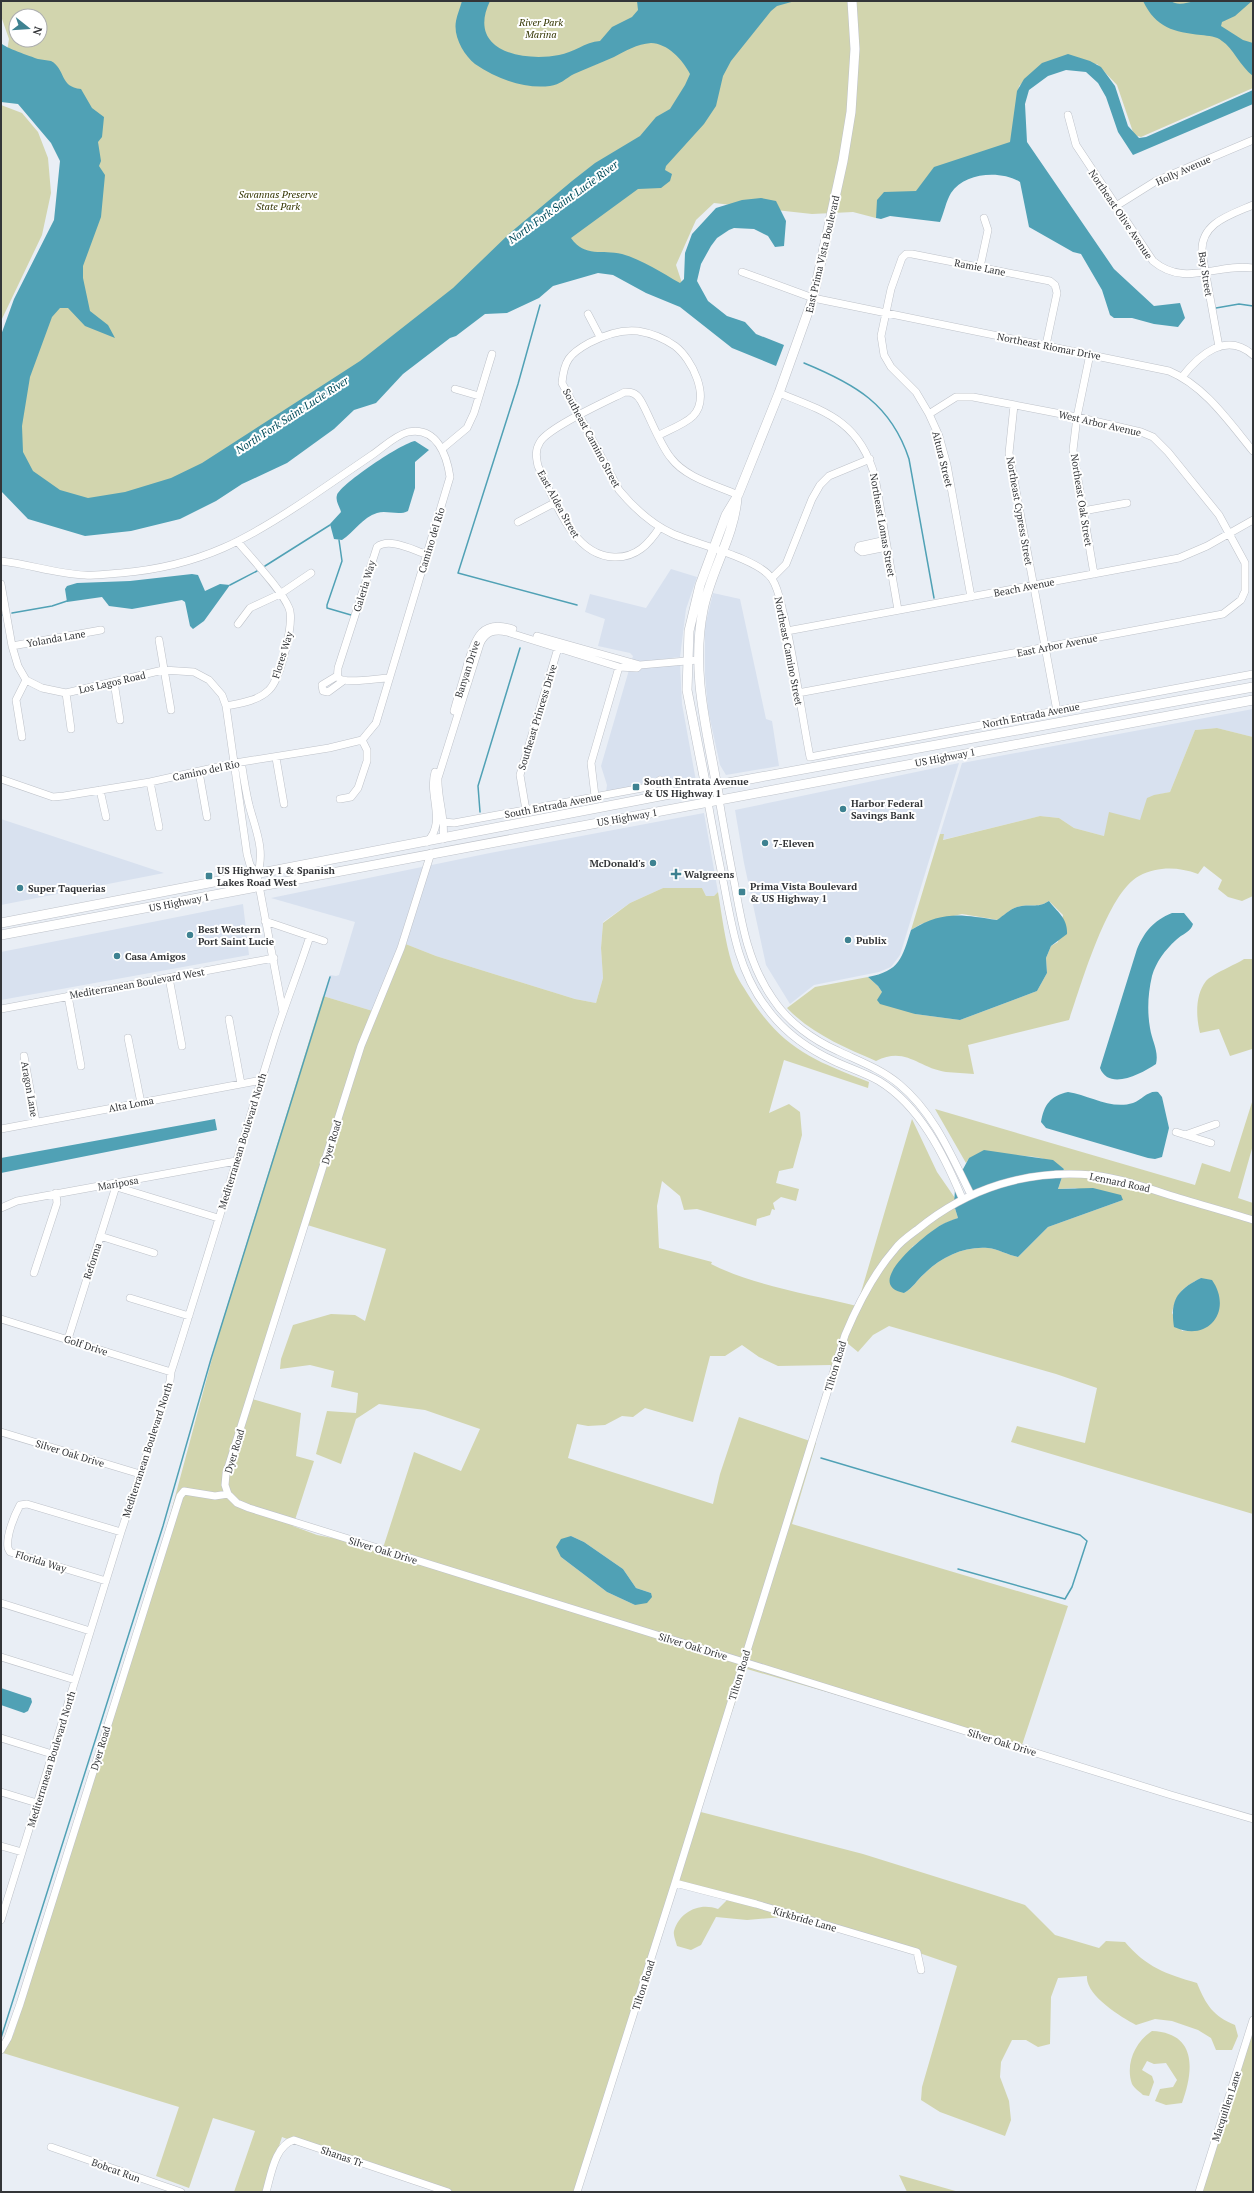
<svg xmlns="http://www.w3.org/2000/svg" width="1254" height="2193" font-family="'PT Serif',serif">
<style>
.built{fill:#d8e1ef}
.green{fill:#d2d5ae;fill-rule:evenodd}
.water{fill:#50a1b5}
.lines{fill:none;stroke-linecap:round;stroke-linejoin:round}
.stream{stroke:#50a1b5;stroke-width:1.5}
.minor-casing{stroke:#bec2c9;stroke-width:8}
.major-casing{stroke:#bec2c9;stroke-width:10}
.minor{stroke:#fff;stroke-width:7}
.major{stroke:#fff;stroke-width:9}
.poi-dot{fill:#3e8291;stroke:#fff;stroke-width:1.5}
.labels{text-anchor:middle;stroke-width:4;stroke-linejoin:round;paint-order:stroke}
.park-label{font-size:10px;font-style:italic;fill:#333501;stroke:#fff}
.street-label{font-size:10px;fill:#333538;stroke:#fff}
.poi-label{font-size:10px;font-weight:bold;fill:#333538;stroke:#fff;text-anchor:start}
.water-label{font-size:11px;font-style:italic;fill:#004b5a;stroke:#fff}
</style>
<rect width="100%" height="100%" fill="#e9eef5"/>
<path class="built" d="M671,569L697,577L686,609L680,657L641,662L632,659L633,656L630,653L598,646L605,619L585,612L590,594L646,608Z
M713,593L740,599L766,719L772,721L779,766L726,775L720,765L708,710L705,674V626Z
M680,663L682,704L696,781L667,786L659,777L652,783L606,792L607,785L601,766L629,670Z
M1253,709V737L1217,728L1195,730L1170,792L1156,795L1140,820L1104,836L1074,828L1059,818L1040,816L942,840L943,834H940L962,763Z
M959,763L900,955L891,967L879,972L814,985L790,1004L766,965L744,863L735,810Z
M704,813L718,892L714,896H706L702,888H663L630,903L603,922L601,948L603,978L596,1003L575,999L436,956L403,943L376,1012L323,996L330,975L336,976L339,975L355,922L271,898L490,853Z
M1,819L164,873L1,905Z
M243,904L249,955L1,1000V952Z"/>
<path class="green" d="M1,1H1253V88L1141,137L1134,135L1117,85L1097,64L1041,66L1019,86L1011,144L920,193L882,195L876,218L853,212L812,214L714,203L696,220L676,265L684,289L586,260L564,241L172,506L54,505L8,448L86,145L5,63L9,39L1,16ZM16,16H40V40H16Z
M1,105L22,113L38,132L48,158L51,193L42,235L1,321Z
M1217,728L1253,737V896L1242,901L1228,897L1218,889L1222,880L1204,866L1198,874C1178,867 1159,866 1139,876C1107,893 1081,986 1069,1020L968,1045L974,1074C965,1073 955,1073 946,1072C918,1068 906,1046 876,1061C844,1047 812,1034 787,1008L815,987L868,977L878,986L882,992L915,1014L960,1020L1037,991L1047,973L1046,958L1051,946L1058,942L1063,915L1049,901C1036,909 1031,903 1017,907C1010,909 1003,916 998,920L962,914L921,924L911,930L940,834H944L943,840L1040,816L1059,818L1074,828L1104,836L1109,812L1140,820L1147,798L1154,795L1170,792L1195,730Z
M663,888H702L706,896H714L718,892C722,916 725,941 732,964C735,975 743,986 749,996C783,1049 813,1060 869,1082L868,1088L784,1060L769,1113L789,1104L800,1112L802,1135L793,1168L779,1171L776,1183L799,1189L796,1201L781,1197L773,1203L775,1210L772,1209L770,1215L757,1219L756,1226L697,1209L684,1210L680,1196L662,1181L657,1206L659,1248L712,1262L711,1264C755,1286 809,1294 857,1306L912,1119L937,1172L955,1198L954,1205L958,1218L941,1225L912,1247L904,1293C913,1288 917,1280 924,1274C941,1257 964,1246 988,1248C998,1249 1008,1255 1018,1257L1048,1227L1123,1200L1075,1188L1058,1189L1062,1177L1093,1178L1121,1183L1253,1223V1514L1011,1442L1017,1426L1085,1443L1097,1388L1056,1374L889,1326L873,1335L858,1352L846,1342L838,1368L830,1365L778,1366L759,1357L742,1345L725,1356H710L693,1422L645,1408L633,1417L622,1416L605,1425L588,1426L577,1424L568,1458L713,1504L720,1474L739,1417L816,1443L792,1524L1068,1606L1021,1748L747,1669L697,1811L863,1854L991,1894L1025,1905L1055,1935L1099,1948L1106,1941L1125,1942C1146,1967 1166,1974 1197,1983C1206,2005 1213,2016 1235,2025L1238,2036L1232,2050H1216L1211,2038L1198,2030L1172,2021L1155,2019L1136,2025C1121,2017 1085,1995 1087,1976L1058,1978L1051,1997L1050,2044L1038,2047L1026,2040H1012L1001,2062L1000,2077L1009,2101L1011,2120L1005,2136L940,2112L921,2100L922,2087L957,1966L896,1945L788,1914L784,1917L747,1920L716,1917L701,1945L691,1950L677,1946C676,1942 673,1935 674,1931C680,1911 700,1902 718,1909L727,1900L676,1881L579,2192H450L321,2152L282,2137L264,2192H234L255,2131L213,2118L189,2188L156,2176L179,2107L3,2053L14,2033L54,1897H57L171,1512L220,1329L323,996L376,1012L403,943L436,956L575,999L596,1003L603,978L601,948L603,923L630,903ZM304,1224L386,1249L365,1321L355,1315L331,1314L293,1325L281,1359L280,1369L310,1365L334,1371L331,1387L358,1393L356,1413L327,1411L316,1454L341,1464L356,1419L379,1404L425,1410L480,1429L461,1471L414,1452L383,1548L317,1535L293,1526L314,1461L296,1456L301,1413L252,1399ZM1201,1278L1193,1330L1182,1331L1172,1313C1177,1292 1182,1288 1201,1278ZM571,1536L584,1542L623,1569L636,1588L651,1593L635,1605L607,1592L561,1557Z
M1244,959H1253V1051L1252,1049L1230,1056L1219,1029L1200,1033C1196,1017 1195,995 1206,981C1212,974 1235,965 1244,959Z
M1253,1099V1145L1238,1198L1253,1203V1218L1147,1185L1063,1171L1064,1169C1038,1149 1000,1157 969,1158L966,1163L935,1109L1195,1185L1202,1163L1230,1172Z
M1253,2025V2192H1199Z
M1152,2031C1197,2033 1194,2070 1182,2103L1166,2105L1155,2101L1160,2089L1173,2087L1177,2080L1166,2063L1154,2064L1147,2061L1142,2070L1152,2076L1154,2082L1149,2096L1143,2095C1140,2092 1134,2088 1132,2084C1125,2064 1135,2042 1152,2031Z
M899,2175L959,2192H907Z"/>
<path class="water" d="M462,1H490C466,51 523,62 559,55C573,53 585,42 600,41L612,27L632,17L638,10L637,1H795L777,6L771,11L731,61L723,76L716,106L704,124L666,166L665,170L672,174L670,181L661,188L638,189L571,238C585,258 602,249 622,254C643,260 662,273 680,283L684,279L685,253L692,234L716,208L742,200L761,198L776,201L786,221L784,246L775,247L768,236L754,229L734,228L729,230L717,238L711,246L701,264L697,281L708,301L727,316L745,322L756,334L784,345L776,366L732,348L680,307L646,293L613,275L598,273L553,286L539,298L507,313L485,314L456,336L450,338L403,374L376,403L354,410L334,429L287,463L242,484L216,501L180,519L131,531L85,536L28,519L1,491V335L14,299L54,220L60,161L51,143L18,104L1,102V43C5,48 30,56 38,59C42,60 47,60 51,61C66,69 59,87 81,89L92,108L104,117L102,137L98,142L101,161L99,166L105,175L101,217L83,266V278L90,311L108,325L115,338L85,326L68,308H60L52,317L30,377L22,426L23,452L33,471L60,490L88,498L125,492L171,478L202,463L360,361L453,288L510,233L572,181L595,163L640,136L656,117L670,109L685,85L690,74C683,60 667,43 651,43C637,44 625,51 614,57C601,63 587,68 574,74C566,78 560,85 550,86C524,89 497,79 475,64C464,55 453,37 456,21C457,15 460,8 462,1Z
M1143,1H1171C1177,6 1187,3 1194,1H1252L1235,16L1222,22L1221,26L1243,40L1253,43V76C1240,66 1233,48 1222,41C1216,36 1209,36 1201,35C1174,32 1156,28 1143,1Z
M1068,54L1090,61L1101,67L1115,86L1128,126L1139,138L1146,137L1253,90V104L1133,155L1118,132L1106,97L1098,83L1086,72L1066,70L1048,76L1029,90L1025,104L1027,142L1114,269L1154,306L1180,303L1185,318L1178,327L1154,324L1132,318H1114L1110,315L1102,290L1081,254L1073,252L1029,227L1020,182C1002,170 964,172 951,193C946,201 944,213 940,222L890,216L881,219L876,218L877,200L884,192L916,191L934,167L1010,142L1017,91L1024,79L1042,63Z
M415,441L429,450L415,462V488L408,511C399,516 387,510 377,513C363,517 354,532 342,540L334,539L330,524L341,512C340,507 335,501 337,495C342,483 402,443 415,441Z
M192,574L198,575L205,591L220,584L230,585L204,621L193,629L190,626L185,602L182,600L132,609L109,606L102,597L67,602L65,589L67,586L77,583L130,581Z
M1049,901C1057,912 1068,918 1067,934L1051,946L1046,958L1047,973L1037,991L960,1020L915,1014L880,1004L877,1000L882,992L878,986L868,977C900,971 902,958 911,930C944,910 962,915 997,920C1003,916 1010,909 1017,907C1031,903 1036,909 1049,901Z
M1172,913H1184L1193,924C1191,932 1182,934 1176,940C1165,950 1156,962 1152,976C1148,993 1147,1011 1150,1028C1152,1041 1159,1051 1156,1064C1141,1074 1109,1091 1100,1068L1137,949C1145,931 1153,921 1172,913Z
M1068,1092C1089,1095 1111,1110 1133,1103C1142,1100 1148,1090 1158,1092L1162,1097L1169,1128L1162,1157L1155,1159L1148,1158L1046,1128L1041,1122C1044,1105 1050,1096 1068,1092Z
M215,1119L217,1130L1,1173V1158Z
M984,1150L1053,1160L1064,1169L1063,1171L972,1191L962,1171L969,1158Z
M1062,1177L1058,1189L1093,1188L1121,1195L1123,1200L1048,1227L1018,1257C1008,1255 998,1249 988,1248C964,1246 941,1257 924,1274C917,1280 913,1288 904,1293C861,1285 926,1234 941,1225C946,1222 952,1220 958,1218L954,1205L955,1189L959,1197L1027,1180Z
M1201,1278L1212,1280C1233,1310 1209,1343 1174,1327C1170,1300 1177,1290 1201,1278Z
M571,1536L584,1542L623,1569L636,1588L651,1593L652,1597L647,1603L635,1605L607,1592L561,1557L556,1547L561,1539Z
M1,1688L31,1698L32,1702L28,1711L24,1713L1,1705Z"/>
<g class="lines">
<path class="stream" d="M540,305L518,384L458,573L577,605
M1216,308L1239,304L1253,306
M804,363C855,384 891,404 909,459L934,598
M339,540L342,561L327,605V608L351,615
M265,566L330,525
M230,585L257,571
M12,613L52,606L67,601
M1,615H2
M480,812L478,786L520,648
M821,1458L1080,1535L1087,1541L1072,1587L1065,1599L958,1569
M1,2038L163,1526L211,1359L330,977"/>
<defs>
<path id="minor" d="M1068,115L1076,145L1153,261C1185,288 1216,263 1253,268
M1116,206L1156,181L1253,140
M980,267L988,230L984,218
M742,272L813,298L1169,371C1205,386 1229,422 1253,451
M588,314L600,337
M1219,347L1202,253C1200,223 1230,215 1253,205
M1090,354L1077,417L1073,450L1094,574
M1182,377C1199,355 1226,331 1253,355
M455,389L479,396
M779,393C827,412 860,422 875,477L898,610
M1014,405L1009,453L1057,711
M659,435C669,430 685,424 693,416C711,397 692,359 675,346C665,339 650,333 638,331C620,329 604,335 589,343C569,354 564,361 562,383L619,490C634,508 651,524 673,534C696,544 760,559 772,579C779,589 781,605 784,616C795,663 801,711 810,757L1253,674
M443,448L467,428L474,413L492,354
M1083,511L1127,503
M518,522L556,502
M660,527C649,544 636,558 614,557C572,556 554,498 538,466C536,457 535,450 540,442C549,427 607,401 625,392C633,392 637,394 641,401C650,417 660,445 671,458C686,478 716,485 738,495
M886,540L859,546L858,549L862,552L887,547
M1,561C29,564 56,574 85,575C96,576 109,574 121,573C202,566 249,539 315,494C334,481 353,468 372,455C384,447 394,436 408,432C437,426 447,456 450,477L376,723L362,740L329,748L235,763L150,782L64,796L53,797L1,779
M772,578L786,564L812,499L820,485L829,476L870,459
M1,584L12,646L18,666L26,680L42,688L66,693L163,670L194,672L209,680L222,695L226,706L247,854L250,865L257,875
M971,597L947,465L939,436L929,414L916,392L891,367L884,355L881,336L891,289L902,258L906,254H912L1050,281L1055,285L1057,293L1046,345
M238,624L250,608L280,594L311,573
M787,631L1179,558L1207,546L1253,520
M537,636L640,665
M159,640L171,710
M12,646L101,630
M337,676L322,685L323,691L328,692L343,681
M389,678C378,678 343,685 338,677C337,674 338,671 338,668L377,547C389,537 413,550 426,554
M114,682L120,720
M66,693L71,729
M798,693L1223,614L1241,600L1245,591V563L1219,515L1168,452L1153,437L1141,432L1077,417L973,397H956L929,414
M226,706C241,703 258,701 269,690C280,680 295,622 289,608C281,589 252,559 238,542
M454,711C458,696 463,681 467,666C475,640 480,618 513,629
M22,737L16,700L26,680
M276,758L284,804
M235,763L242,767C244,780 246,792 249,805C255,828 266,851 257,875L283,1012
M199,772L207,817
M150,782L159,827
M100,790L106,817
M595,796L591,763L619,667
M340,799L351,797L358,788L367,761V750L362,740
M719,799C724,828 729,857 735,886C742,926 749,965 773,999C788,1022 813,1040 838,1051C859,1061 881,1069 899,1084C934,1113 951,1155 971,1195
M708,802C713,830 718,857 724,885C732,928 739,972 766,1007C783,1031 808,1049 834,1061C849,1068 865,1073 879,1081C920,1106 944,1155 962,1198
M526,810L520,775L558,648
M444,822L454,823L653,786L660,780L664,786L676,793
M443,839C446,818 437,799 438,778L480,644C485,632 494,629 507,632L619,667L637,668L640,665L698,660
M427,842C447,822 428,796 435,772
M265,921L324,941
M169,978L182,1046
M68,996L81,1066
M1,1009L274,958
M229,1019L241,1084
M128,1038L141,1103
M24,1056L36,1122
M1,1129L262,1080
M1176,1132L1211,1143
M1185,1135L1216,1124
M117,1183L120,1188L218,1218
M1,1208L17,1201L236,1161
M100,1236L154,1253
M34,1273L57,1203L56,1193
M130,1298L189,1316
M1,1319L171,1372
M68,1339L117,1183
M1,1432L140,1474
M228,1494L237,1503L249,1508L1171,1795L1253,1819
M106,1581L10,1552L8,1548C6,1536 14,1516 20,1505L27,1504L121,1532
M1,1603L90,1631
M1,1657L75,1680
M1,1738L52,1754
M1,1792L37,1803
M1,1846L22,1852
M675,1883L756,1904L917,1952L921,1970
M1,1920L121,1532L163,1405L170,1381L171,1372C207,1260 240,1148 275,1036C286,1002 299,970 310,936
M1,2050L8,2038L20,2004L180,1496L184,1491L215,1496L228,1494L225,1485L226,1474L361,1046L401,948L431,853
M51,2147L181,2192
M266,2192C271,2175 275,2145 294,2140L448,2192
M577,2192L675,1883L845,1335C858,1304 873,1274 895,1249C901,1241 910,1235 918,1229C968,1188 1028,1169 1093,1175C1118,1178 1142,1186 1166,1194C1195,1203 1224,1211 1253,1220
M1199,2192L1253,2020"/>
<path id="major" d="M707,792L687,690L689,631L700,585L726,515L738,495L779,393L813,298L843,161L851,112L855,49L852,1
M719,799C709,736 690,675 703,610C710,572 734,537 737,498
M1,923L717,785L1253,687
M1,935L1253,700"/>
</defs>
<use href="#minor" class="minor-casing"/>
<use href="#major" class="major-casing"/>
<use href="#minor" class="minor"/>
<use href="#major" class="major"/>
</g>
<g class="poi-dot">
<rect x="632" y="783" width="8" height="8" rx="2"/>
<circle cx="843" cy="809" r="4"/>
<circle cx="765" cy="843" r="4"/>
<circle cx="653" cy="863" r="4"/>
<path d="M674 868h4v4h4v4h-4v4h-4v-4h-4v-4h4z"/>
<rect x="205" y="872" width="8" height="8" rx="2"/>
<circle cx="20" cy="888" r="4"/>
<rect x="738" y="888" width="8" height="8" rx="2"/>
<circle cx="190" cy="935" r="4"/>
<circle cx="848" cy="940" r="4"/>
<circle cx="117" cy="956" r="4"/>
</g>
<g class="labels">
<g class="park-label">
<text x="541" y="26">River Park<tspan x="541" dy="12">Marina</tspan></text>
<text x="278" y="198">Savannas Preserve<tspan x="278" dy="12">State Park</tspan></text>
</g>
<g class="street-label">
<text transform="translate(1183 170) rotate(-24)" y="4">Holly Avenue</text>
<text transform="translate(1121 214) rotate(56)" y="4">Northeast Olive Avenue</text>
<text transform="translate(822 254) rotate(-77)" y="4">East Prima Vista Boulevard</text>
<text transform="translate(980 267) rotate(11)" y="4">Ramie Lane</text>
<text transform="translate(1206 274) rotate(81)" y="4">Bay Street</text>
<text transform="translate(1049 346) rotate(11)" y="4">Northeast Riomar Drive</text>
<text transform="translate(1100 423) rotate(13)" y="4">West Arbor Avenue</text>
<text transform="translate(592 438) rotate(62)" y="4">Southeast Camino Street</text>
<text transform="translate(943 459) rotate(76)" y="4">Altura Street</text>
<text transform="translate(1082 500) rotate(81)" y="4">Northeast Oak Street</text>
<text transform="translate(559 504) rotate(61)" y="4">East Aldea Street</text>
<text transform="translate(1020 511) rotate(80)" y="4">Northeast Cypress Street</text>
<text transform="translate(883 525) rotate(80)" y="4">Northeast Lomas Street</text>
<text transform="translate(431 540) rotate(-73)" y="4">Camino del Rio</text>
<text transform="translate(364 586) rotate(-73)" y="4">Galeria Way</text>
<text transform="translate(1024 587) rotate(-11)" y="4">Beach Avenue</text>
<text transform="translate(56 638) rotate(-10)" y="4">Yolanda Lane</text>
<text transform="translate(1057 645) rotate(-11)" y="4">East Arbor Avenue</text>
<text transform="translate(789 651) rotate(79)" y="4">Northeast Camino Street</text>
<text transform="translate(282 655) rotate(-73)" y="4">Flores Way</text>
<text transform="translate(467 669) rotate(-72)" y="4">Banyan Drive</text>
<text transform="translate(112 682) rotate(-13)" y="4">Los Lagos Road</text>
<text transform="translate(1031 715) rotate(-11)" y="4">North Entrada Avenue</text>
<text transform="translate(537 717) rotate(-73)" y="4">Southeast Princess Drive</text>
<text transform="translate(945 757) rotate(-11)" y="4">US Highway 1</text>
<text transform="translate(206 770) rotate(-12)" y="4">Camino del Rio</text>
<text transform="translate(553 805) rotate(-11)" y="4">South Entrada Avenue</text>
<text transform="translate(627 817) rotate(-10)" y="4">US Highway 1</text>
<text transform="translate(179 902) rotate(-11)" y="4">US Highway 1</text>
<text transform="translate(137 983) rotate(-10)" y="4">Mediterranean Boulevard West</text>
<text transform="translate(30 1089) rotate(80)" y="4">Aragon Lane</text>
<text transform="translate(131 1104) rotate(-11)" y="4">Alta Loma</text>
<text transform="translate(242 1141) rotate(-73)" y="4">Mediterranean Boulevard North</text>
<text transform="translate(331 1142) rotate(-73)" y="4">Dyer Road</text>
<text transform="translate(1120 1182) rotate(12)" y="4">Lennard Road</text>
<text transform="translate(118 1183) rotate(-10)" y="4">Mariposa</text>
<text transform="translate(92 1261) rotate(-72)" y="4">Reforma</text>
<text transform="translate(86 1345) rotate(18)" y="4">Golf Drive</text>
<text transform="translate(835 1366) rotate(-73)" y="4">Tilton Road</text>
<text transform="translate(147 1450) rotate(-72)" y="4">Mediterranean Boulevard North</text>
<text transform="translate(234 1451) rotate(-73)" y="4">Dyer Road</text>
<text transform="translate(70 1453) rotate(17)" y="4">Silver Oak Drive</text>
<text transform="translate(383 1550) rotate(17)" y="4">Silver Oak Drive</text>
<text transform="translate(41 1561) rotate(17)" y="4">Florida Way</text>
<text transform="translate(693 1646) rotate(17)" y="4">Silver Oak Drive</text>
<text transform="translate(739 1675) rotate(-73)" y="4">Tilton Road</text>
<text transform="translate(1002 1742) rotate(17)" y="4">Silver Oak Drive</text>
<text transform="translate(100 1748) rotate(-73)" y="4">Dyer Road</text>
<text transform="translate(51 1759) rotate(-73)" y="4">Mediterranean Boulevard North</text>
<text transform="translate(805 1919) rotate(16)" y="4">Kirkbride Lane</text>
<text transform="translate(643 1985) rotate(-72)" y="4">Tilton Road</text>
<text transform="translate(1226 2106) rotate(-72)" y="4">Macquillen Lane</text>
<text transform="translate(342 2156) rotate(19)" y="4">Shanas Tr</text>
<text transform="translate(116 2170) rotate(20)" y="4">Bobcat Run</text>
</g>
<g class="poi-label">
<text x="644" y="785">South Entrata Avenue<tspan x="644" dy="12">&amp; US Highway 1</tspan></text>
<text x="851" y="807">Harbor Federal<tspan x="851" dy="12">Savings Bank</tspan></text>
<text x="773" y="847">7-Eleven</text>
<text x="645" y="867" text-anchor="end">McDonald's</text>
<text x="217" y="874">US Highway 1 &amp; Spanish<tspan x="217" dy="12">Lakes Road West</tspan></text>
<text x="684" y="878">Walgreens</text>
<text x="750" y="890">Prima Vista Boulevard<tspan x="750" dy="12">&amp; US Highway 1</tspan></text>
<text x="28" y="892">Super Taquerias</text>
<text x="198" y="933">Best Western<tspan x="198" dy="12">Port Saint Lucie</tspan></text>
<text x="856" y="944">Publix</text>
<text x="125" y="960">Casa Amigos</text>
</g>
<g class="water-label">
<text transform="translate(563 202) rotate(-36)" y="4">North Fork Saint Lucie River</text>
<text transform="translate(292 415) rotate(-33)" y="4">North Fork Saint Lucie River</text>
</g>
</g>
<rect width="1254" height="2193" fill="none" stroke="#333538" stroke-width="4"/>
<g transform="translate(28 28) rotate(107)"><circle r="19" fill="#ffffff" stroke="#adaeaf"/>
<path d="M0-3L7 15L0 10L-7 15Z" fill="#3e8291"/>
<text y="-6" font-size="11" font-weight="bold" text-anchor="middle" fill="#333538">N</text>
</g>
</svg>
